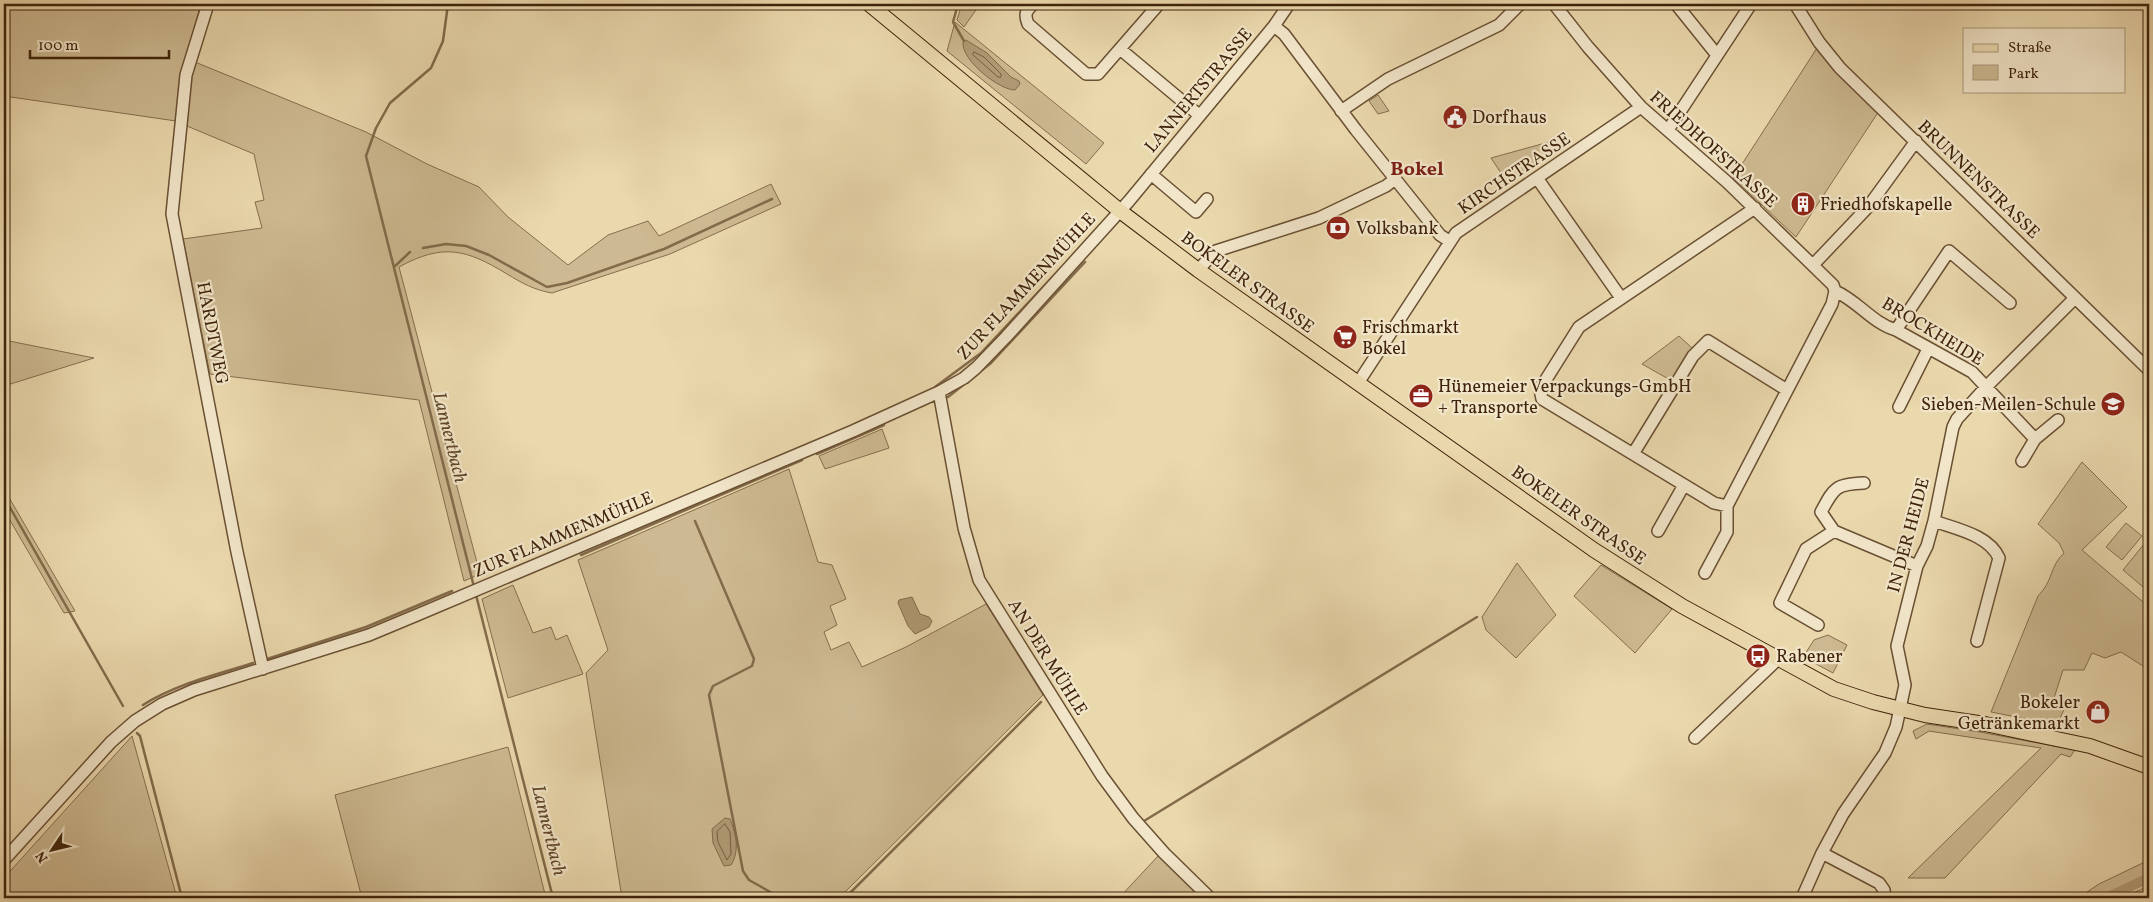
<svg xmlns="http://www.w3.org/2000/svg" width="2153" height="902" font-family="Vollkorn,serif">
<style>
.green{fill:#ceba92;stroke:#866e4e}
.water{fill:#b19b76;stroke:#836b4b}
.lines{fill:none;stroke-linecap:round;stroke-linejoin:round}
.shore{stroke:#785f40;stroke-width:1}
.stream{stroke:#836b4b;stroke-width:2.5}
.canal{stroke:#b19b76;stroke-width:10}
.minor-casing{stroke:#6a5033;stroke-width:14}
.major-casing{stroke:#3f230a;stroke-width:16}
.minor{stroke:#f2e6ca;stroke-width:11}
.major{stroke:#ebd9ae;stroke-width:14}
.labels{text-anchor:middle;stroke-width:4.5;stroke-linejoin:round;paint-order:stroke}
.street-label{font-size:18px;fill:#3f230a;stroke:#f2e6ca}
.poi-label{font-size:18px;fill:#3f230a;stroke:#f2e6ca;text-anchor:start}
.water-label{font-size:19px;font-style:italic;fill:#61472a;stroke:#f2e6ca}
.quarter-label{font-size:20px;font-weight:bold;fill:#7a1f14;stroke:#f2e6ca}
</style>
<rect width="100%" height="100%" fill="#ebd9ae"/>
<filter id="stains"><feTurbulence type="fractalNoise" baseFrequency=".004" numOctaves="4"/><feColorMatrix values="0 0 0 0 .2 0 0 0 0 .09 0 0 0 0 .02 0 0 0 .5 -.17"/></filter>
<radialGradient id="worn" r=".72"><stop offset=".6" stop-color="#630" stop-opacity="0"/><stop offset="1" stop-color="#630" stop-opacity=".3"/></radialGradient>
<path class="green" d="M4,4H201L181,73L176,121L4,96Z
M962,4H980L964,27L957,20Z
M955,22L1104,143L1086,164L947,51Z
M1817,48L1879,111L1796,237L1733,178Z
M195,62L366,132L427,164L479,187L508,217L568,265L608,235L648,221L659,236L771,184L781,204L670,254L552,293C534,290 522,283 507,274C466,249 443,243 399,267L480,574L464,581L419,400L210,374L183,239L262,228L255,202L264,200L254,154L187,126L190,76Z
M1378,95L1389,111L1378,114L1369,101Z
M1549,142L1550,146L1555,150L1507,182L1491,158Z
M1679,336L1692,348L1672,381L1642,364Z
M4,340L94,358L4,386Z
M882,429L889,448L825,469L819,456Z
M2082,462L2127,507L2082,550L2149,607V670L2121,652L2105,658L2092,653L2084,670H2063L2054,698L2067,703L2057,725L1991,712L2038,596C2054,580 2049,567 2064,553L2059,543L2038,524Z
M789,469L818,562L832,565L846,599L830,606L837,625L824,632L831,650L849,642L862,667L906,647L986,604L1043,695L839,898H622L586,673L608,650L578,560Z
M4,489L75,611L64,613L4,510Z
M2126,523L2142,536L2122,560L2106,547Z
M2149,538V592L2123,570Z
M1517,563L1556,615L1516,658L1486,630L1482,617Z
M1601,565L1672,609L1635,653L1574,596Z
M513,585L533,633L551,627L556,640L567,635L583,674L508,698L482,599Z
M1828,635L1847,645L1833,673L1803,657L1814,640Z
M1927,724L1980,732L2075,750L2070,757L2061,754L1945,878H1908L2041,748L1929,731L1916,739L1913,731Z
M132,736L177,898H4V878Z
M508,747L546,898H362L335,795Z
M1159,855L1201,898H1119Z
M2149,860V873L2099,898H2078L2099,884Z
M2149,886V896L2143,898H2121Z"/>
<path class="water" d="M966,40L987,53L1011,77L1019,81L1020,84L1015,90C999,90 961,60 963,42Z
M912,597L920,614L929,617L932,621L929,627L915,634L908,626L898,603L899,600Z
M725,818L730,819C736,833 740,851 731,865L724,866L713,843L712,829Z"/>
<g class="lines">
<path class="shore" d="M974,52L984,57L1001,74V77H998L973,55Z
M725,824L730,832L731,854L727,860L718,842L717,832Z"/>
<path class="stream" d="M448,4L443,41L431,68L390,103L376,128L366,156L474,587
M958,4L953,22L964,41
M423,248L446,244L466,246L489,255L547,287L567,283L664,249L772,199
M394,267L410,252
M935,387L981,353L1059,270
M948,397L991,363L1085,262
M817,454L884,425
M4,497L123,706
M695,521L754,659L752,666L713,686L709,695L743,871L749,880L781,898
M581,555L802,460
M476,595L553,898
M267,659L366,627L452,591
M143,705C176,684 216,675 253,663
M137,733L140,736L182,898
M1144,821L1477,617
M845,898L1041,702"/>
<path class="canal" d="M2106,898L2149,878"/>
<defs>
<path id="minor" d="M208,4L186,75L172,214L237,552L263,669
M1033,4C1026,11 1024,14 1028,24L1086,74H1098L1159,4
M1554,4L1588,47L1641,107L1727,182L1833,285L1835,291L1832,304L1727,506L1714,503L1542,399L1540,389L1579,327L1755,208
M1676,4L1717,55
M1795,4L1819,42L1840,68L2149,370
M1274,26L1284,34L1356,130L1440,235L1449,241
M1120,49L1199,115
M1341,111L1388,79L1499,25L1520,4
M1668,130L1751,4
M1151,174L1196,212L1207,199
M1537,178L1621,298
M1813,265L1868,207L1916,141
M1198,270L1216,251L1319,218L1386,186L1395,179
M1835,291C1858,301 1872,323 1896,330L1972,372L2035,439L2058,420
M1896,330L1949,251L2010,303
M1358,383L1456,233L1641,107
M939,392L964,528L979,580L1102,776L1133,818L1164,853L1210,898
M1899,407L1928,349
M1633,454L1693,356L1708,341L1787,390
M2022,461L2035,439
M1864,483C1835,484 1834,488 1821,512L1834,531L1917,566
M1934,521C1956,529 1989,535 1999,558L1977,641
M1658,531L1684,485
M1705,573L1727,532V506
M1818,625L1780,603L1806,549L1834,531
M1695,738L1778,659
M1822,853L1879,883L1884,890L1885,898
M4,860L111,742L135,721L162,704L194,690L369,635L417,615L853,431L939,392L964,378L976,368L1006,337L1129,201L1274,26L1289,4
M1802,898L1822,853L1843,814L1885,753L1896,727L1905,685L1897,646L1917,566L1927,546L1934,521L1953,427L1957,419L1987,386L2075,298"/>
<path id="major" d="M869,4L1120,211L1198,270L1594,550L1682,606L1834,689L1873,702L1925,715L1985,724L2090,746L2149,767"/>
</defs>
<use href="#minor" class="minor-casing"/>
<use href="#major" class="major-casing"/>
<use href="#minor" class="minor"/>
<use href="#major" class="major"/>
</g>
<defs>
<symbol id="civic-disc" viewBox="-11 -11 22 22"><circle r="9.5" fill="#8f2418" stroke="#f2e6ca"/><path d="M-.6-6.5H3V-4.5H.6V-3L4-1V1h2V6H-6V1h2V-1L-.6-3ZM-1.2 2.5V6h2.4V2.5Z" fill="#fff"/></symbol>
<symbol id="building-disc" viewBox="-11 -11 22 22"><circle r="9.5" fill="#8f2418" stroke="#f2e6ca"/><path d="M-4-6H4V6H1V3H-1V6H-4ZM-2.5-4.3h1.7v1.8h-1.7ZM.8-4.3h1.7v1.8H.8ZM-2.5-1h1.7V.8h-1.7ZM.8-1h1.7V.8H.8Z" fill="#fff"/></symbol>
<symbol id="bank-disc" viewBox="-11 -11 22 22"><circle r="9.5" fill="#8f2418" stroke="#f2e6ca"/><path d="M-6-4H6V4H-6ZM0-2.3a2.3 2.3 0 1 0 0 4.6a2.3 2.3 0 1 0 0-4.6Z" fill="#fff"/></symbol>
<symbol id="supermarket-disc" viewBox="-11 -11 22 22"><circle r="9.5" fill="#8f2418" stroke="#f2e6ca"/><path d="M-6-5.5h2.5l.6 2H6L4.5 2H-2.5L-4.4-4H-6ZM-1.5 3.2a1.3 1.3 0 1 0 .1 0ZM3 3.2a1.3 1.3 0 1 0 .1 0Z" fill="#fff"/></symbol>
<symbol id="office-disc" viewBox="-11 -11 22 22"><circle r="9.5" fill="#8f2418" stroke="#f2e6ca"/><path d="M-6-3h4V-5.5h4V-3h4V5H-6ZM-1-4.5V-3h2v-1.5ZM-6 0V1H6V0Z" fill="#fff"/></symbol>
<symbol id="school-disc" viewBox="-11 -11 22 22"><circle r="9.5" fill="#8f2418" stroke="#f2e6ca"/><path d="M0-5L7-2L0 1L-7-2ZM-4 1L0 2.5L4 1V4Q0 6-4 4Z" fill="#fff"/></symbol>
<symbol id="bus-disc" viewBox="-11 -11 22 22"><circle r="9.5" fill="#8f2418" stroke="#f2e6ca"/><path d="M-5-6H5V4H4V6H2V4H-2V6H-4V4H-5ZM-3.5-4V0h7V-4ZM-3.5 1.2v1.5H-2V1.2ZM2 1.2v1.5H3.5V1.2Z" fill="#fff"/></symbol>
<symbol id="shop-disc" viewBox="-11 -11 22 22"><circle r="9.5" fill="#8f2418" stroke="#f2e6ca"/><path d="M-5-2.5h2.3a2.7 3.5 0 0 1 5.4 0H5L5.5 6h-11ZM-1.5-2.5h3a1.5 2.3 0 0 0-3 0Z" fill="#fff"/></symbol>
</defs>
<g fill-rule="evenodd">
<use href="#civic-disc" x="1441" y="103" width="28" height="28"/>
<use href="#building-disc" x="1789" y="190" width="28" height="28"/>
<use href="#bank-disc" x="1324" y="214" width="28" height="28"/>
<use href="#supermarket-disc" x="1331" y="323" width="28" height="28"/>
<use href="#office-disc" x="1407" y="382" width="28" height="28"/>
<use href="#school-disc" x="2099" y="390" width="28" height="28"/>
<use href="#bus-disc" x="1744" y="642" width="28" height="28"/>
<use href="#shop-disc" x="2084" y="698" width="28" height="28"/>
</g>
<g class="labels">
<g class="street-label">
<text transform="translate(1198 90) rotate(-50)" y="6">LANNERTSTRASSE</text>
<text transform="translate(1714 149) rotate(42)" y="6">FRIEDHOFSTRASSE</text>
<text transform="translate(1514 173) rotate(-34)" y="6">KIRCHSTRASSE</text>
<text transform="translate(1979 179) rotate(44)" y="6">BRUNNENSTRASSE</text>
<text transform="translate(1248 282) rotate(36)" y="6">BOKELER STRASSE</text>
<text transform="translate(1026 286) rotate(-47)" y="6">ZUR FLAMMENMÜHLE</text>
<text transform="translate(1933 331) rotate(31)" y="6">BROCKHEIDE</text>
<text transform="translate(213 333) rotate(79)" y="6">HARDTWEG</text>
<text transform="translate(1579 515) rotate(35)" y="6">BOKELER STRASSE</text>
<text transform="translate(563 534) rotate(-23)" y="6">ZUR FLAMMENMÜHLE</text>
<text transform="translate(1908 535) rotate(-75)" y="6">IN DER HEIDE</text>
<text transform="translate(1048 657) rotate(58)" y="6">AN DER MÜHLE</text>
</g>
<g class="poi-label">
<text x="1472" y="123">Dorfhaus</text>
<text x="1820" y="210">Friedhofskapelle</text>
<text x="1356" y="234">Volksbank</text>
<text x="1362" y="333">Frischmarkt<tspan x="1362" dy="21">Bokel</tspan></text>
<text x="1438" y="392">Hünemeier Verpackungs-GmbH<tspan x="1438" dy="21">+ Transporte</tspan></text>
<text x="2096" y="410" text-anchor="end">Sieben-Meilen-Schule</text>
<text x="1776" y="662">Rabener</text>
<text x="2080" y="708" text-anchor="end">Bokeler<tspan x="2080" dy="21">Getränkemarkt</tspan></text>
</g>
<g class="water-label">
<text transform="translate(451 437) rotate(76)" y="7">Lannertbach</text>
<text transform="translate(550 830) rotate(76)" y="7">Lannertbach</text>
</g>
<g class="quarter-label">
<text x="1417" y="175">Bokel</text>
</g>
</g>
<rect width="2153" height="902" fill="none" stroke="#ebd9ae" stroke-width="20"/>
<rect x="5" y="5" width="2143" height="892" fill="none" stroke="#3f230a" stroke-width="2.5"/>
<rect x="10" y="10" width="2133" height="882" fill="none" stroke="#3f230a"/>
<rect x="1963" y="28" width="162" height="65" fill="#f2e6ca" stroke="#aa987d"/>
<rect x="1973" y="44" width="25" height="8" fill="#ebd9ae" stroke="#aa987d"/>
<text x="2008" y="52" font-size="15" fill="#3f230a">Straße</text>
<rect x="1973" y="65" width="25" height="15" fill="#ceba92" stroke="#aa987d"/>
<text x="2008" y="78" font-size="15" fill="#3f230a">Park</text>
<g transform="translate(52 850) rotate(235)" stroke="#f2e6ca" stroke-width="4" paint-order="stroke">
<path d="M0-4L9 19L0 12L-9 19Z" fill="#3f230a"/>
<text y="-8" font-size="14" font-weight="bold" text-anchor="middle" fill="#3f230a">N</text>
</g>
<path d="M30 50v8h139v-8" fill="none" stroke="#3f230a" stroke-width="2.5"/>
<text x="38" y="50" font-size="15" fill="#3f230a" stroke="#f2e6ca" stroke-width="4" paint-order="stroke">100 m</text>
<rect width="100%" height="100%" filter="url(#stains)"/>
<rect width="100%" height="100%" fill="url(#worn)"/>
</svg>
